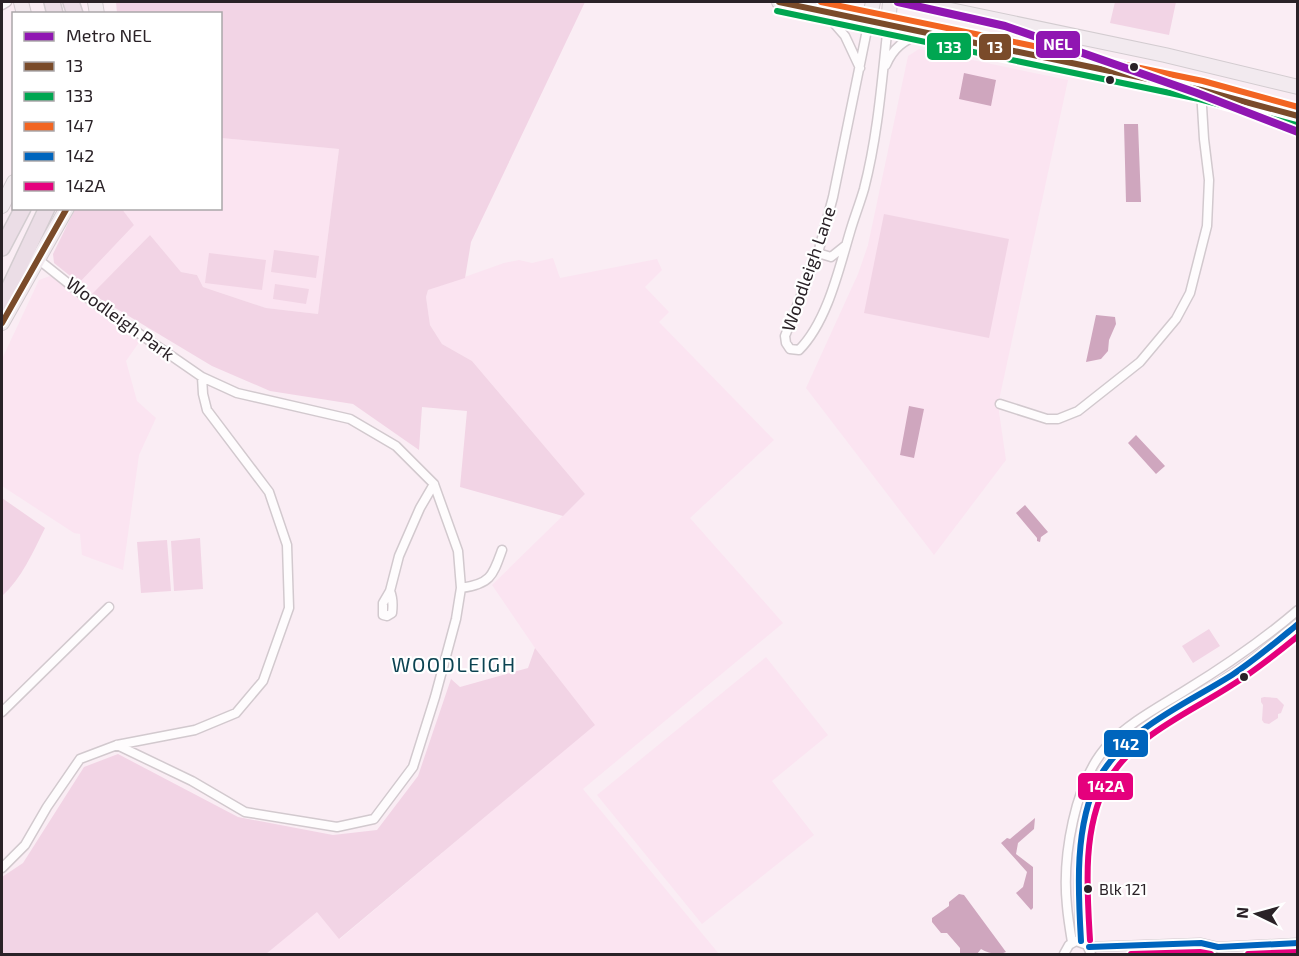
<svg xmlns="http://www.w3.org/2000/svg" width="1299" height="956" font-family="'Exo 2',sans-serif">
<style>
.built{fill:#fbe4f1}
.green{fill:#f2d4e5}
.water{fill:#cfa6be}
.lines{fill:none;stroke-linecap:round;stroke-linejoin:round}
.street-casing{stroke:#d2c9ce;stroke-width:11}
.primary-casing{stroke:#d3ccd0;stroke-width:16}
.highway-casing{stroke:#d3ccd0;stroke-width:18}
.street{stroke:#fefcfd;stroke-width:8}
.primary{stroke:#f2eaef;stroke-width:14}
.highway{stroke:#ebdde6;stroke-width:15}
.bus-1-casing{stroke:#fff;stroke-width:10}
.bus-2-casing{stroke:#fff;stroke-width:10}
.bus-3-casing{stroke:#fff;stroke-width:10}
.bus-4-casing{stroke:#fff;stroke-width:10}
.bus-5-casing{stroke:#fff;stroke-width:10}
.bus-1{stroke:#7a4b2a;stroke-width:6}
.bus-2{stroke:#00a651;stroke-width:6}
.bus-3{stroke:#f26522;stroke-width:6}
.bus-4{stroke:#0065bd;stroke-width:6}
.bus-5{stroke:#e5007d;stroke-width:6}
.metro-1-casing{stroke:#fff;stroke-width:12}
.metro-1{stroke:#9016b2;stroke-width:8}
.bus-dot{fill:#2a2227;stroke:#fff;stroke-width:2}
.labels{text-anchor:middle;stroke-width:4.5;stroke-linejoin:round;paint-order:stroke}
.bus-label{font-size:16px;fill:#2a2227;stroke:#fff;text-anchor:start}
.street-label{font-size:18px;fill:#2a2227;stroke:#fff}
.neighbourhood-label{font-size:20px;letter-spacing:1.5px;fill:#0c4352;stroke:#fff}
.line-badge{stroke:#fff;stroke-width:2}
.badge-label{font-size:16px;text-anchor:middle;font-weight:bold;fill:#fff}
</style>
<rect width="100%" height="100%" fill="#faedf4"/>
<path class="built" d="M919,49L1068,80L998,405L1006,460L934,555L806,388L858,274L868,245L908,56Z
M221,138L339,149L318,314L266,308L203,287L197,275L181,272L150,235L92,294L79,283L134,225L122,209L220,208Z
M553,258L560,278L657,259L662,270L645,287L669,312L659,322L774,440L690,518L783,623L583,789L719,954H266L317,911L340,939L594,725L535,648L492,585L585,494L472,361L442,344L430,325L426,297L428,290L504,263L519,260L532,263Z
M53,275L140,341L126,361L137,401L156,418L139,455L123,570L82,555L80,534L74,533L2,486V359L39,280Z
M766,657L828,735L772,781L814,835L702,924L597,795Z"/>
<path class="green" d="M116,2H585L471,242L465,278L428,290L426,297L430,325L442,344L472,361L585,494L563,516L460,487L467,411L422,407L419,450L353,404L270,391L212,366L92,294L150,235L181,272L197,275L203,287L266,308L318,314L339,149L221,138L220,14L117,13Z
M1115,2H1176L1169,35L1110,23Z
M75,209H122L134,225L79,283L54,263L53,254Z
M884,214L1009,239L989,338L864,313Z
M274,250L319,256L316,278L271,272Z
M209,253L266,260L262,290L205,283Z
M275,284L309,289L306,304L273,299Z
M2,498L45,528C33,552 22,578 2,596Z
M200,538L203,589L174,591L171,541Z
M167,540L171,591L141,593L137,542Z
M1209,629L1220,646L1193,663L1182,646Z
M535,648L595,725L339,939L317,912L266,954H2V877L23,863L84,767L118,754L238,817L333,835L377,830L418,776L451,679L460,687L528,668Z
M1264,697L1277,698L1284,705L1281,713L1278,714V718L1269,724L1264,723L1262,720L1263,705L1261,702V698Z"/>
<path class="water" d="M964,73L996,80L991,106L959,99Z
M1124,124H1138L1141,202H1126Z
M1096,315L1115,317L1116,324L1109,340L1108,351L1101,359L1086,362Z
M909,406L924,409L914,458L900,455Z
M1136,435L1165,466L1156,474L1128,443Z
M1025,505L1048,532L1041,537L1040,542L1037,541V538L1016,513Z
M1035,818L1034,829L1018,843L1016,854L1033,867V908L1031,910L1016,893L1023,887L1027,872L1001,843L1007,838L1010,839Z
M959,894L964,895L1006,952C998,956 988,953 981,949L977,954H960V948L947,933H941L932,922V918L949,906V902Z"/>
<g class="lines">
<defs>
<path id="street" d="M2,5L7,2
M825,13L845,36L860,68
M869,20L833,197L818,253L785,336L786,343L790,349L799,350C827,322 839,269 850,232C854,218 860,203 864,189C878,135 882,79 888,24
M886,65C893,48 904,40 922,33
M818,253L831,257L846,245
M39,260L79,292L202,377L237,393L350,419L396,446L434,484L458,551L461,588L456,619L435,697L413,767L374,819L337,827L245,812L192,781L117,745
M1000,404L1047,419H1058L1078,411L1140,362L1176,319L1190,293L1207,226L1209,180L1204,139L1201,90
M461,588C491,584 493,575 502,550
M390,591C393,598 393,605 392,613L387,616L383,615V603L390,591L399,556L420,508L434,484
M2,712L109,607
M2,868L25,845L47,807L80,759L117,745L195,730L236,713L263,681L289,608L287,545L269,492L207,410L203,394L202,377
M1081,941C1078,894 1077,847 1090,801C1108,738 1175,712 1225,679C1251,663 1274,644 1298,624
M1072,942C1070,930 1068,918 1067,906C1062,858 1074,782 1108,745C1130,722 1159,707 1186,690C1225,666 1263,640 1298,610
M1089,947L1201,943L1218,947L1298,943
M1064,954L1069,945L1076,941L1087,945L1091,954
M1157,954L1201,952L1218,947"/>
<path id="primary" d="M21,2L24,14
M95,2L97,14
M779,2L1201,90L1298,116
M912,2L1165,55L1298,87
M869,20L873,2
M888,24L890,2
M2,206L14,182
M2,323L67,208"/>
<path id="highway" d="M52,2L55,14
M71,2L75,14
M2,248L23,208
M2,303L47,208"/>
</defs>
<use href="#street" class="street-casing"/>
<use href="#primary" class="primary-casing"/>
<use href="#highway" class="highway-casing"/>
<use href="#street" class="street"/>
<use href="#primary" class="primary"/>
<use href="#highway" class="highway"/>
<defs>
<path id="bus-1" d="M779,2L1201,90L1298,116
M2,323L67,208"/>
<path id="bus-2" d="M777,11L1199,99L1296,125"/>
<path id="bus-3" d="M821,2L1203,81L1298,107"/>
<path id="bus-4" d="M1081,941C1078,891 1074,824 1099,778C1127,728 1186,704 1232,675C1255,660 1276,642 1298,624
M1089,947L1201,943L1218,947L1298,943"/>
<path id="bus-5" d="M1090,940C1087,890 1082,829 1107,783C1132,736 1189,713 1232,685C1255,671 1276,654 1298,636
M1131,954L1200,952L1211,954
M1248,954L1298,952"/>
</defs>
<use href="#bus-1" class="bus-1-casing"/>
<use href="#bus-2" class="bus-2-casing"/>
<use href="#bus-3" class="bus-3-casing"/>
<use href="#bus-4" class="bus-4-casing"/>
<use href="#bus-5" class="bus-5-casing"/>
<use href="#bus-1" class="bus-1"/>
<use href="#bus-2" class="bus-2"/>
<use href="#bus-3" class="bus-3"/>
<use href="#bus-4" class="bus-4"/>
<use href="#bus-5" class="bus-5"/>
<defs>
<path id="metro-1" d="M898,2L1005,26L1197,93L1298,132"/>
</defs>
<use href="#metro-1" class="metro-1-casing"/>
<use href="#metro-1" class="metro-1"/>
</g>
<g class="bus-dot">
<circle cx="1134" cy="67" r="5"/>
<circle cx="1110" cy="80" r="5"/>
<circle cx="1244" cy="677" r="5"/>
<circle cx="1088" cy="889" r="5"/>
</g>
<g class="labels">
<g class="bus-label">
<text x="1099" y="895">Blk 121</text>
</g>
<g class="street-label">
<text transform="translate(809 269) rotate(-71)" y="6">Woodleigh Lane</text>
<text transform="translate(120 319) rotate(36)" y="6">Woodleigh Park</text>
</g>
<g class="neighbourhood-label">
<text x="454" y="672">WOODLEIGH</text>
</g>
</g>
<g class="line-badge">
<rect x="1035" y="30" width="46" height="29" rx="6" fill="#9016b2"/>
<rect x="926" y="32" width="46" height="29" rx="6" fill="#00a651"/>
<rect x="978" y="33" width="34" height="28" rx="6" fill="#7a4b2a"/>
<rect x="1103" y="729" width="46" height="29" rx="6" fill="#0065bd"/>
<rect x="1077" y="772" width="57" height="29" rx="6" fill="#e5007d"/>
</g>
<g class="badge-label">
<text x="1058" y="50">NEL</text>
<text x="949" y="53">133</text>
<text x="995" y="53">13</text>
<text x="1126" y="750">142</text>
<text x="1106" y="792">142A</text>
</g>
<rect width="1299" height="956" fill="none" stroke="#2a2227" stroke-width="6"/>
<rect x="12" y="12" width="210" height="198" fill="#ffffff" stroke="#aaa7a9" stroke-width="1.5"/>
<rect x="24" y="32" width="30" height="9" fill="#9016b2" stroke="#aaa7a9" stroke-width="1.5"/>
<text x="66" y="42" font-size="18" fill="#2a2227">Metro NEL</text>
<rect x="24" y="62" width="30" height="9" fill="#7a4b2a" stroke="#aaa7a9" stroke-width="1.5"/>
<text x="66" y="72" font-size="18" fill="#2a2227">13</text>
<rect x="24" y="92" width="30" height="9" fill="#00a651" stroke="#aaa7a9" stroke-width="1.5"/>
<text x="66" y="102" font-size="18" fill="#2a2227">133</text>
<rect x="24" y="122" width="30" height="9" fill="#f26522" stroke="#aaa7a9" stroke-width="1.5"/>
<text x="66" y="132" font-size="18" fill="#2a2227">147</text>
<rect x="24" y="152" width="30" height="9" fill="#0065bd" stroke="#aaa7a9" stroke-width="1.5"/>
<text x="66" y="162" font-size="18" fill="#2a2227">142</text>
<rect x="24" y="182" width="30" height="9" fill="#e5007d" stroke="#aaa7a9" stroke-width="1.5"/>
<text x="66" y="192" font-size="18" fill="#2a2227">142A</text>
<g transform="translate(1257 914) rotate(275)" stroke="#ffffff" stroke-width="4.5" paint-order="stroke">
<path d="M0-4.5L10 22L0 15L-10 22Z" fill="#2a2227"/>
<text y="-9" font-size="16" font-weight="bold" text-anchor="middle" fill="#2a2227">N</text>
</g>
</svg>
